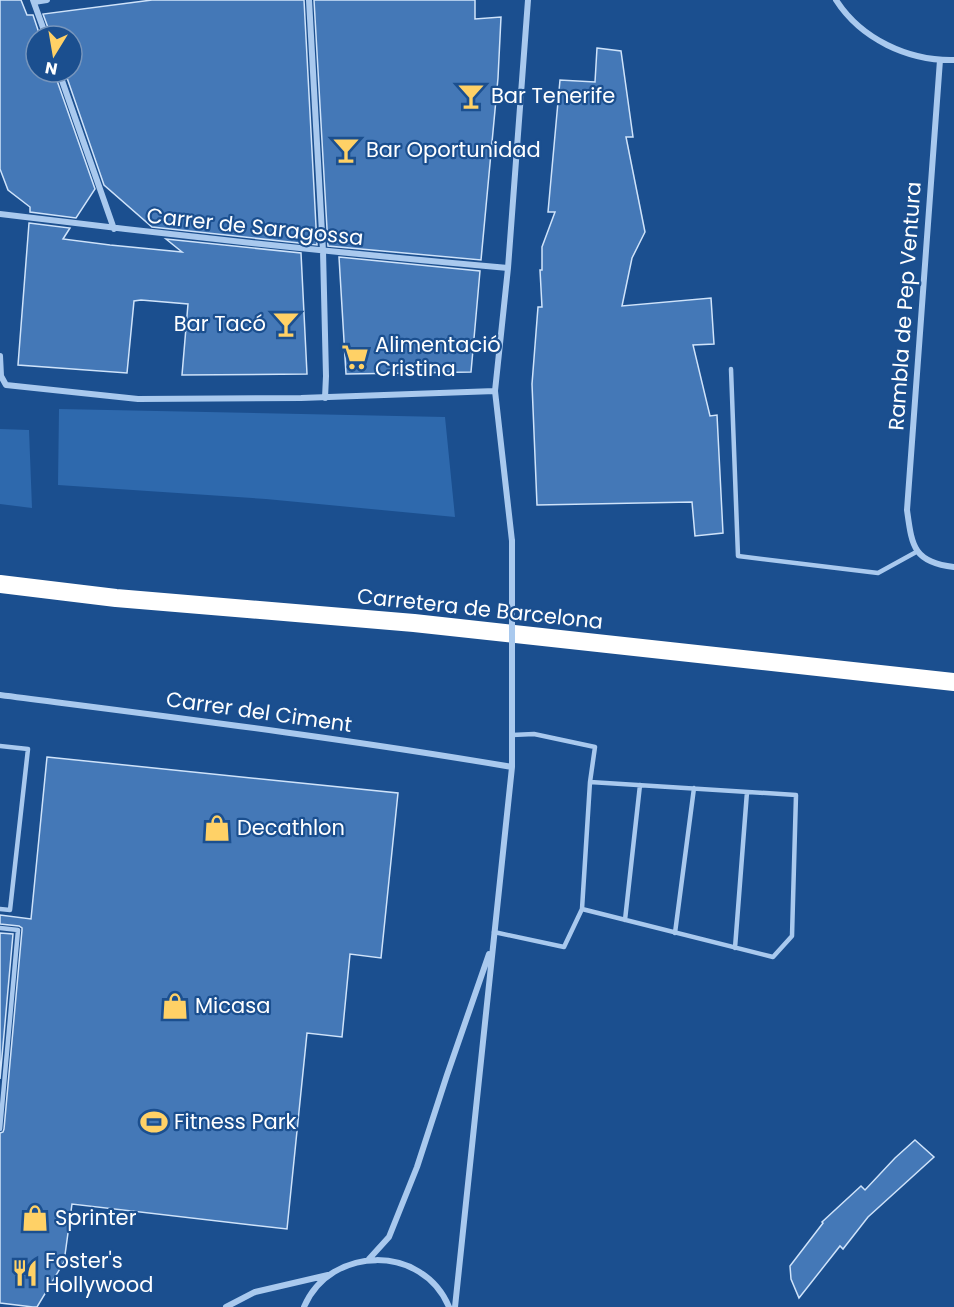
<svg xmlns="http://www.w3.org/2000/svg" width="954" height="1307" font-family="Poppins,sans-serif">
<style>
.green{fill:#2e69ad}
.building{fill:#4478b7;stroke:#cfe3fa;stroke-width:1.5}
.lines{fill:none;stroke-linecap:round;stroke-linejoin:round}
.lane{stroke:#a9c9ee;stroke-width:4.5}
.street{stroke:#a9c9ee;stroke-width:6}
.highway{stroke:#fff;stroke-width:18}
.street-bridge{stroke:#a9c9ee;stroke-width:6}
.labels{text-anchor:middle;stroke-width:4.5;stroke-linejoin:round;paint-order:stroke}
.poi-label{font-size:21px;fill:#fff;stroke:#1b4f8f;text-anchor:start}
.street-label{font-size:21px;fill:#fff;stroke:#1b4f8f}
</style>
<rect width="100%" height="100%" fill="#1b4f8f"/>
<path class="green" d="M59,409L445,417L455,517L266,499L58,485Z
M0,429L29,430L32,508L0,504Z"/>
<path class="building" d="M0,0H21L27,15H33L40,36H36V72H54L95,189L76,218L30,212V207L8,190L0,169Z
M152,0H304L317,245L152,227L104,185L65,72H72V36H51L43,14Z
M314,0H475V19L501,17L498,78L481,260L328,246Z
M597,48L621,51L633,137H626L645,232L632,258L622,306L711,298L714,344L693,345L710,416L717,415L723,533L695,536L692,502L537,505L532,384L538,307H542L540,270H542V247L555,212H548L560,80L595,82Z
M29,223L70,228L63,239L110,245L182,252L166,239L301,253L307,374L182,375L188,304L141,300L134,301L127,373L18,365Z
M339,257L480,271L471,372L346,374Z
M47,757L398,793L381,958L350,954L342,1037L307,1033L287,1229L72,1204L64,1262L37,1307H33L0,1303V1133L3,1132L4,1129L22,930V928L19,926L0,924V915L31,919Z
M0,933L13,934L0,1079Z
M915,1140L934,1157L868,1217L843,1249L840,1246L799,1298L791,1279L790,1266L823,1223L822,1222L861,1186L865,1190L895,1158Z"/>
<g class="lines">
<path class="lane" d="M731,369L738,556L878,573L918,551
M512,735L534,734L595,747L590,782
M0,746L28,749L10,910L0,909
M590,782L796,795L792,936L773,957L582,909Z
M625,920L640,785
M0,928L18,930L0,1129
M494,932L564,947L582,909
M675,933L694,788
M735,948L747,792"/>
<path class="street" d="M33,0L46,36
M309,0L323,251L326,376L325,398
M836,0C861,39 908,61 954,60
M34,2L47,0
M940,60L907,510C912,546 913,562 954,567
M59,72L114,229
M0,214C169,235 338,253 508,268
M0,356L1,376L6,385L138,399L301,398L495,391
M512,541L495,391L508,268L528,0
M0,695C171,717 342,738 512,767
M369,1259L389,1237L417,1167L447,1075L489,954
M226,1307L255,1292L328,1275
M304,1307C330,1245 423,1244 449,1307
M455,1307L512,767V722"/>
<path class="highway" d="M0,584L116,598L414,623L954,682"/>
<path class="street-bridge" d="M512,722V541"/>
</g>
<defs>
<symbol id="bar-bare" viewBox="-9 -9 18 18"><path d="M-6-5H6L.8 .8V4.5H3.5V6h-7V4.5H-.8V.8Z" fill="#ffd166" stroke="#1b4f8f" stroke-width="2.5" paint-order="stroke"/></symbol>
<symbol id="supermarket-bare" viewBox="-9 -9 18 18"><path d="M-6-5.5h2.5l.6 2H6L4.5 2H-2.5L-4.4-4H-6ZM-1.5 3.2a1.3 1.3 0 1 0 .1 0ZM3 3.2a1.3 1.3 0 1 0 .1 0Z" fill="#ffd166" stroke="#1b4f8f" stroke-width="2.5" paint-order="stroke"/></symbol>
<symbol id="shop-bare" viewBox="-9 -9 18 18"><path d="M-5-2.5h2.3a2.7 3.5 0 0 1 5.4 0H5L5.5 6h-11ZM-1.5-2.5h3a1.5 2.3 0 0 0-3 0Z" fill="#ffd166" stroke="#1b4f8f" stroke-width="2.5" paint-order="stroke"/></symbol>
<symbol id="stadium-bare" viewBox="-9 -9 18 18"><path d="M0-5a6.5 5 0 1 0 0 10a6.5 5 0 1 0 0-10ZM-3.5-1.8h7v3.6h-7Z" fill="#ffd166" stroke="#1b4f8f" stroke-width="2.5" paint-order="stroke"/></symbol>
<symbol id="restaurant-bare" viewBox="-9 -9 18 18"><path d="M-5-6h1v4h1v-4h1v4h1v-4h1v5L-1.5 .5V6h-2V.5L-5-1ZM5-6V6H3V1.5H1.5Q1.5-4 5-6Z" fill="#ffd166" stroke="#1b4f8f" stroke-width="2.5" paint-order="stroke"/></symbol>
</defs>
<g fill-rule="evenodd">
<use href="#bar-bare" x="452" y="77" width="38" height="38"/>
<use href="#bar-bare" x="327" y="131" width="38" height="38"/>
<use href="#bar-bare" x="267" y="305" width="38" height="38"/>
<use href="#supermarket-bare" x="336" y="338" width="38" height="38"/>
<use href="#shop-bare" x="198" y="809" width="38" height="38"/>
<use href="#shop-bare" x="156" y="987" width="38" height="38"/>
<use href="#stadium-bare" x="135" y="1103" width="38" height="38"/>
<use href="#shop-bare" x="16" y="1199" width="38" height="38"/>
<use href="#restaurant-bare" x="6" y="1254" width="38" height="38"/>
</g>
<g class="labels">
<g class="poi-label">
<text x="491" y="103">Bar Tenerife</text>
<text x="366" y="157">Bar Oportunidad</text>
<text x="266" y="331" text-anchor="end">Bar Tacó</text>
<text x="375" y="352">Alimentació<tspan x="375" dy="24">Cristina</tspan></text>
<text x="237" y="835">Decathlon</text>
<text x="195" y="1013">Micasa</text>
<text x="174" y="1129">Fitness Park</text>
<text x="55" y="1225">Sprinter</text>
<text x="45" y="1268">Foster's<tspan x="45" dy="24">Hollywood</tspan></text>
</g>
<g class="street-label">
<text transform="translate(255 227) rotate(6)" y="7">Carrer de Saragossa</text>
<text transform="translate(905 306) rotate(-86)" y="7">Rambla de Pep Ventura</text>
<text transform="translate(480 609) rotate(6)" y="7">Carretera de Barcelona</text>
<text transform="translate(259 712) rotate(8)" y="7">Carrer del Ciment</text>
</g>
</g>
<g transform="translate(54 54) rotate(191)"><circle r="28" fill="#1b4f8f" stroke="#7695bc" stroke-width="1.5"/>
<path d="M0-4.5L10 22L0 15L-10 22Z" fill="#ffd166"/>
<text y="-9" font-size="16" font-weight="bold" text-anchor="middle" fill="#ffffff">N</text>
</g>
</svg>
